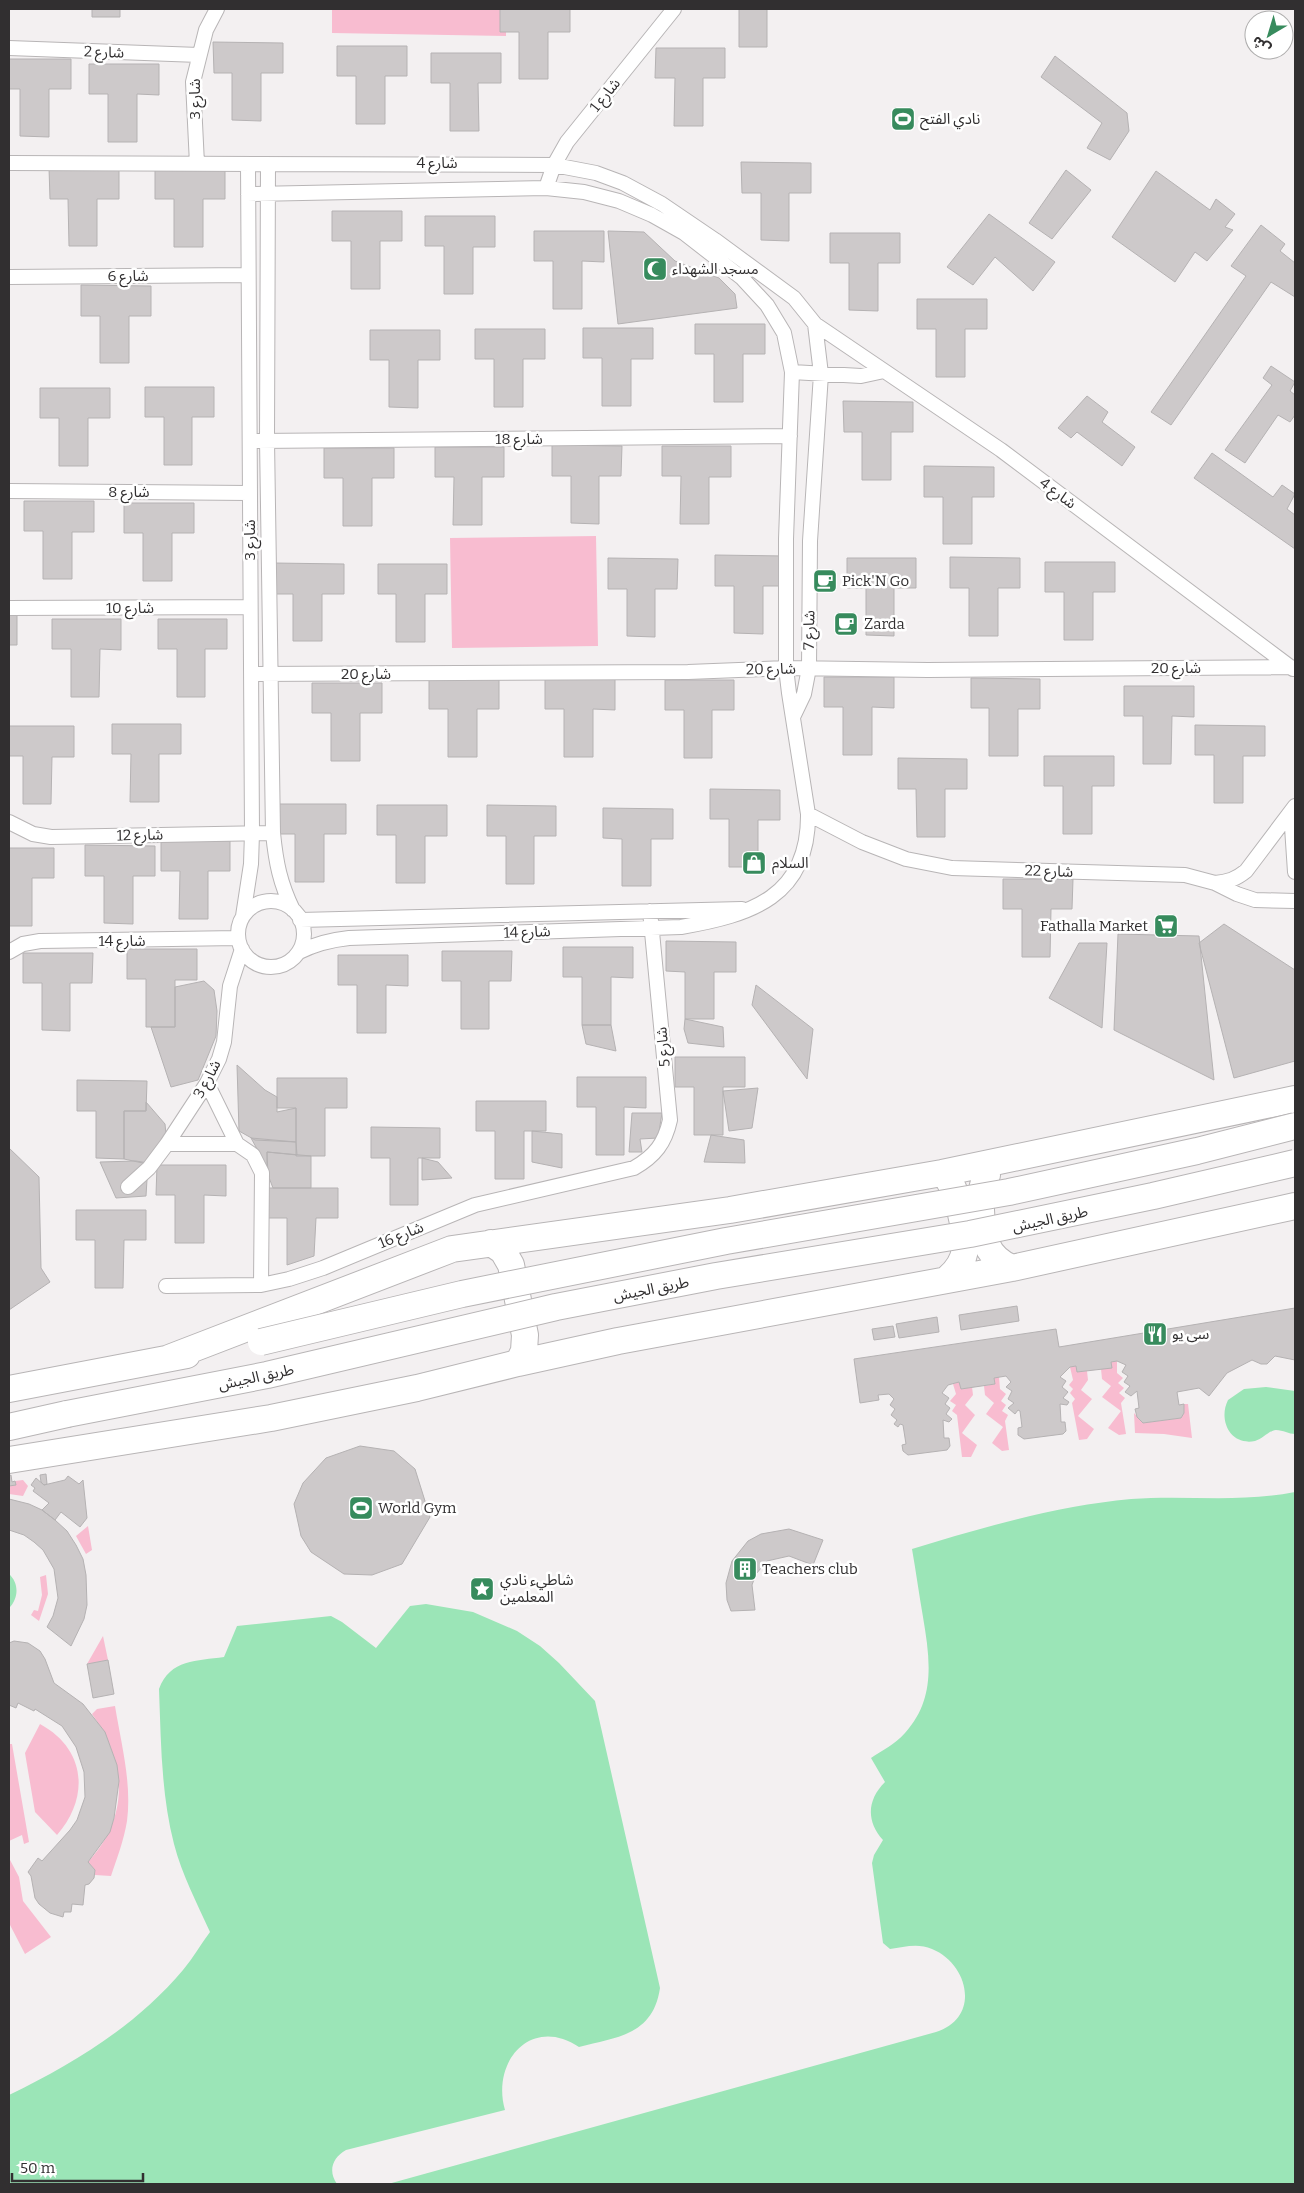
<svg xmlns="http://www.w3.org/2000/svg" width="1304" height="2193" font-family="Bitter,'Noto Sans Arabic',serif">
<style>
.green{fill:#f8bcd0}
.water{fill:#9be5b7}
.building{fill:#cdc9ca;stroke:#b5b2b3}
.lines{fill:none;stroke-linecap:round;stroke-linejoin:round}
.street-casing{stroke:#b8b5b6;stroke-width:16}
.highway-casing{stroke:#b8b5b6;stroke-width:28}
.street{stroke:#fff;stroke-width:14}
.highway{stroke:#fff;stroke-width:26}
.highway-bridge-casing{stroke:#b8b5b6;stroke-width:28;stroke-linecap:butt}
.highway-bridge{stroke:#fff;stroke-width:26}
.labels{text-anchor:middle;stroke-width:5;stroke-linejoin:round;paint-order:stroke}
.street-label{font-size:15px;fill:#312f30;stroke:#fff}
.poi-label{font-size:15px;fill:#312f30;stroke:#fff;text-anchor:start}
</style>
<rect width="100%" height="100%" fill="#f3f0f1"/>
<path class="green" d="M332,9H506V36L332,33Z
M596,536L598,646L452,648L450,538Z
M1117,1361V1373L1123,1378L1118,1383L1124,1388L1119,1393L1125,1398L1121,1403L1126,1434L1119,1435L1108,1428L1121,1411L1102,1397L1111,1386L1102,1379L1101,1369L1111,1362Z
M1076,1366L1077,1372L1087,1371L1088,1380L1081,1390L1092,1399L1078,1416L1094,1429L1087,1439L1079,1440L1072,1403L1075,1399L1070,1393L1073,1389L1069,1385L1073,1380L1070,1367Z
M999,1377L1000,1389L1006,1394L1001,1401L1006,1405L1002,1411L1008,1415L1005,1421L1009,1450L1002,1451L992,1443L1003,1427L986,1414L994,1403L985,1395L984,1386L995,1384L994,1378Z
M959,1382L961,1389L972,1387L973,1395L965,1405L975,1415L962,1433L977,1445L971,1457H962L957,1415L952,1411L956,1405L950,1401L956,1394L953,1384Z
M1184,1404H1188L1192,1438L1164,1434L1135,1433L1134,1413L1143,1423L1181,1418L1184,1413Z
M23,1480L28,1486L23,1496L9,1494V1486L15,1485V1481Z
M88,1526L92,1550L86,1554L76,1536Z
M46,1575L48,1594L39,1621L31,1615L34,1610L38,1611L42,1595L40,1577Z
M103,1636L108,1660L87,1664Z
M115,1706C121,1743 132,1783 127,1821C124,1840 117,1858 111,1876L95,1875V1870L88,1862C130,1816 127,1763 92,1714L97,1709Z
M40,1724C86,1749 90,1797 57,1835L35,1812L25,1753Z
M9,1744H12L29,1842L24,1844L22,1835L9,1841Z
M9,1858L19,1877L23,1901L51,1937L25,1954L9,1923Z"/>
<path class="water" d="M1266,1387L1295,1391V1434C1289,1434 1283,1430 1276,1430C1268,1431 1263,1439 1255,1441C1230,1446 1218,1420 1228,1400L1244,1389Z
M1295,1492V2184H388L936,2032C981,2018 969,1964 932,1949C918,1943 904,1947 890,1949L883,1943L872,1863L874,1855L883,1840C866,1821 867,1800 885,1782L871,1758C883,1750 895,1744 905,1733C936,1699 930,1659 923,1617C919,1594 916,1572 912,1549C984,1527 1056,1506 1131,1499C1186,1495 1241,1503 1295,1492Z
M9,1574C19,1583 19,1598 9,1608Z
M426,1604L473,1612L517,1631L540,1646L559,1663L595,1701L660,1988C653,2035 618,2037 579,2047C531,2015 491,2062 505,2110L346,2150C332,2158 328,2171 337,2184H9V2095C73,2064 136,2026 183,1970C193,1958 201,1944 210,1932C197,1903 182,1875 174,1844C161,1794 161,1740 159,1689C170,1659 197,1661 224,1657L237,1626L331,1616L342,1622L376,1648L410,1606Z"/>
<path class="building" d="M92,9H120V17H92Z
M500,9H570V32H548V79H519V32H500Z
M739,9H767V47H739Z
M213,42L283,43V73H261V121L232,120V73H214Z
M337,46H407V76H385V124H356V76H337Z
M656,48H725V78H703V126H674L675,78H655Z
M431,53H501V83H478L479,131H450V83H431Z
M1055,56L1127,113L1129,131L1110,160L1087,148L1102,123L1041,77Z
M9,59H71V89H49V137L20,136V89H9Z
M89,64H159V95L137,94V142H108V94H89Z
M741,162L811,163V193H789V241L761,240V193H742Z
M49,168L119,169V199H97V246H69L68,199H50Z
M155,169H225V199H203V247H174V199H155Z
M1066,170L1091,190L1052,239L1029,223Z
M1156,171L1210,210L1216,199L1235,214L1225,227L1233,230L1207,261L1195,252L1175,282L1112,237Z
M332,211H402V241H380V289H351V241H332Z
M989,214L1055,262L1033,291L995,257L973,285L947,267Z
M425,216H495V247H473V294H444V246H425Z
M1261,225L1285,244L1280,251L1295,263V297L1271,282L1171,425L1151,412L1246,276L1231,266Z
M534,231H604V262L582,261V309H553V261H534Z
M608,231L644,232L675,261L719,278L735,294L737,308L618,324Z
M830,233H900V263H878V311L849,310V263H830Z
M81,285L151,286V316H129V363H100V316H81Z
M917,299H987V329H965V377H936V329H917Z
M695,324H765V354H743V402H714V354H695Z
M583,328H653V359H631V406H602V358H583Z
M475,329H545V359H523V407H494V359H475Z
M370,330H440V360H418V408L389,407V360H370Z
M1271,366L1295,382L1290,391L1295,395V415L1290,422L1278,415L1245,463L1225,450L1272,385L1263,378Z
M145,387H214V417H192V465H164V417H145Z
M40,388H110V418H88V466H59V418H40Z
M1087,396L1108,412L1102,422L1135,447L1122,466L1077,432L1071,438L1058,428Z
M843,401L913,402V432H891V480H862V432H844Z
M552,445L622,446L621,476H599V524L571,523V476H552Z
M662,446H731V477H709V524H680L681,476H662Z
M435,447H504V477H482V525H453L454,477H435Z
M324,448H394V478H372V526H343V478H324Z
M1212,453L1273,497L1282,485L1295,494L1287,509L1295,515V549L1194,478Z
M924,466L994,467V497H972V544H943V497H924Z
M24,501H94V532H72V579H43V531H24Z
M124,503H194V533H172V581H143V533H124Z
M715,555L785,556V586H763V634L734,633V586H715Z
M950,557L1020,558V588H998V636H969V588H950Z
M608,558L678,559L677,589H655V637L627,636V589H608Z
M847,558H916V588H894V636L866,635V588H847Z
M1045,562H1115V592H1093V640H1064V592H1045Z
M274,563L344,564V594H322V641H293V594H274Z
M378,564H447V594H425V642H396V594H378Z
M9,615H17V645H9Z
M52,619H121V650L100,649L99,697H71V649H52Z
M158,619H227V649H205V697H177V649H158Z
M824,677H894V708L872,707V755H843V707H824Z
M971,678L1040,679V709H1018V756H989V708H971Z
M429,679H499V709H477V757H448V709H429Z
M545,679H615V710L593,709V757H564V709H545Z
M665,680H734V710H712V758H684V710H665Z
M312,683H382V713H360V761H331V713H312Z
M1124,686H1194V717L1172,716L1171,764H1143V716H1124Z
M112,724H181V754H159V802H130L131,754H112Z
M1195,725L1265,726V756H1243V803H1214V755H1195Z
M9,726H74V757H52L51,804H23V756H9Z
M1044,756H1114V786H1092V834H1063V786H1044Z
M898,758L967,759V789H945V837H917L916,789H898Z
M710,789L780,790V820H758V867H729V819H710Z
M276,804H346V834H324V882H295V834H276Z
M377,805H447V836H425V883H396V835H377Z
M487,805L556,806V836H534V884H506V836H487Z
M603,808L673,809V839H651V886H622V839L603,838Z
M161,841H230V871H208V919H179L180,871H161Z
M85,845L155,846V876H133V924L104,923V876H85Z
M9,848H54V878H32V926H9Z
M1003,879H1073L1072,909H1051L1050,957H1022V909H1003Z
M1224,924L1295,970V1061L1234,1078L1199,943Z
M1118,934L1199,936L1214,1080L1114,1030Z
M666,941L736,942V972H714V1019H685V972L666,971Z
M1079,943H1107L1102,1028L1049,998Z
M563,947H633V978L611,977V1025H582V977H563Z
M127,949H197V980H175V1027H146V979H127Z
M442,951H512L511,981H489V1029H461V981H442Z
M23,953H93L92,983H70V1031L42,1030V983H23Z
M338,955H408V986L386,985V1033H357V985H338Z
M204,981L214,990L217,1011L216,1036L198,1080L171,1087L151,1027H175V987Z
M756,985L813,1029L807,1079L752,1005Z
M685,1019L723,1027L724,1047L688,1043L684,1029Z
M582,1025H611L616,1051L586,1044Z
M675,1057H745V1087H723V1135H694V1087H675Z
M237,1065L265,1090L277,1097V1112L296,1108V1142L255,1140L239,1131Z
M577,1077H646V1108L624,1107V1155H596V1107H577Z
M277,1078H347V1108H325V1156H296V1108H277Z
M77,1080L147,1081L146,1111H124V1159L96,1158V1111H77Z
M758,1088L752,1128L729,1131L723,1091Z
M476,1101H546V1131H524V1179H495V1131H476Z
M146,1102L165,1124L167,1144L152,1165L124,1159V1111H146Z
M632,1113H662L658,1138L640,1139L642,1152H629Z
M371,1127L440,1128V1158H418V1205H390V1158H371Z
M532,1131L562,1134V1168L532,1162Z
M711,1135L744,1140L745,1163L704,1162Z
M251,1138L296,1142L297,1155L267,1152V1167Z
M9,1148L39,1177L41,1268L50,1282L9,1310Z
M267,1152L311,1156V1188H273L268,1175Z
M422,1158L438,1162L452,1178L422,1180Z
M136,1161L148,1163L146,1196L116,1198L100,1162Z
M157,1165H226V1196L204,1195V1243H175V1195H156Z
M268,1188H338V1218H316L314,1256L287,1265V1218H268Z
M76,1210H146V1240H124L123,1288H95V1240H76Z
M1017,1306L1019,1321L961,1330L959,1315Z
M1295,1308V1360L1275,1356L1267,1364H1261L1252,1360L1227,1373L1209,1396L1199,1388L1177,1392L1179,1405L1184,1404V1413L1181,1418L1143,1423L1137,1417L1135,1409L1139,1408L1137,1391L1131,1396L1125,1392L1130,1386L1124,1382L1128,1376L1122,1372L1126,1365L1117,1361L1111,1362L1112,1368L1077,1372L1076,1366L1070,1367L1060,1377L1066,1381L1062,1387L1068,1392L1063,1398L1069,1402L1067,1405L1060,1404L1061,1422H1065L1066,1431L1063,1434L1024,1439L1018,1435V1428L1022,1427L1020,1411L1018,1410L1015,1414L1008,1408L1014,1403L1008,1399L1012,1391L1006,1387L1011,1382L1006,1376L994,1378L995,1384L961,1389L959,1382L948,1385L942,1393L949,1398L945,1404L950,1408L946,1414L952,1419L949,1422L943,1420L944,1438H949L950,1446L947,1450L908,1455L903,1451L902,1445L906,1444L903,1425L900,1424L898,1427L894,1424L897,1420L891,1415L895,1409L890,1405L894,1399L889,1394L878,1395L879,1400L860,1403L854,1359L1056,1329L1059,1347Z
M937,1317L939,1332L899,1338L896,1324Z
M893,1326L895,1337L874,1340L872,1329Z
M360,1446L394,1451L415,1469L430,1517L402,1564L372,1575L344,1574L311,1552L301,1536L294,1504L303,1483L326,1458Z
M46,1474L47,1484L44,1485L41,1482L40,1475Z
M11,1475L12,1482L15,1481L16,1485L9,1486V1476Z
M68,1476L79,1484L83,1480L87,1518L80,1527L61,1512L55,1520L42,1510L49,1503L33,1491L35,1488L31,1485L36,1478L44,1485L65,1480Z
M9,1499L29,1504L42,1510L55,1520L67,1531L76,1545L83,1559L86,1575L87,1605L84,1619L71,1646L47,1627L53,1616L58,1598L54,1569L43,1550L34,1542L24,1535L9,1530Z
M789,1529L823,1540L813,1565L789,1556L767,1561L756,1574L752,1585L755,1610L731,1611L727,1600L726,1583L732,1561L748,1541L761,1534Z
M14,1641L28,1643L40,1651L45,1659L54,1683L83,1704L105,1732L117,1765L119,1781L114,1818L110,1832L88,1862L95,1870L94,1878L89,1884L85,1885L83,1905L72,1904L71,1912H64L63,1917L50,1913L39,1904L35,1898L31,1876L28,1872L38,1858L42,1861L70,1830L77,1820L85,1797L84,1772L76,1747L62,1726L35,1709L34,1711L18,1703L16,1708L9,1705V1643Z
M108,1660L114,1694L93,1698L87,1664Z"/>
<g class="lines">
<defs>
<path id="street" d="M9,48L199,55
M9,163L554,165L596,173L623,183L662,204L715,240L794,298L815,324L821,374L810,541L809,668L804,694L793,717
M197,164L193,82L206,30L217,9
M268,164L267,440L273,833C276,863 280,883 293,910
M546,188L554,165L567,142L674,9
M248,194L546,188L584,192L619,201L652,215L684,233L742,278L767,305L784,333L792,372L786,539V668L789,693L808,814C809,897 751,915 681,927L349,938C330,940 315,944 299,952
M9,277L248,275
M815,324L1001,450L1293,669
M792,372L861,376L884,371
M257,441L790,436
M9,491L249,493
M9,608L250,607
M251,674L688,672L786,668L928,670L1291,667
M1291,812L1295,872
M808,814L862,842L906,859L952,868L1185,875L1215,883L1237,894L1255,900L1295,901
M9,822L33,834L51,837L273,833
M1215,883C1228,882 1236,879 1246,871L1295,806
M238 934a33 33 0 1 1 66 0a33 33 0 1 1-66 0Z
M243,916L251,864L252,833L248,164
M300,920L742,909
M9,952L23,944L40,941L238,938
M207,1083L237,1144L253,1155L262,1173L261,1285
M167,1144H237
M128,1187L149,1168L167,1144L207,1083L219,1059L224,1042L230,986L242,949
M166,1286L261,1285L289,1279L323,1268L475,1205L634,1168C655,1156 665,1143 670,1120L650,911"/>
<path id="highway" d="M987,1175C981,1186 981,1198 981,1210C982,1235 985,1257 1012,1268
M491,1243L503,1251L511,1265L525,1335L524,1351L518,1363
M948,1278C970,1260 967,1239 961,1214C958,1202 956,1191 949,1181
M169,1358L452,1249L730,1210L942,1173L1295,1099
M9,1389L187,1355
M9,1427L67,1414
M9,1460L271,1418L417,1388L518,1363L618,1341L1012,1268L1295,1206"/>
</defs>
<use href="#street" class="street-casing"/>
<use href="#highway" class="highway-casing"/>
<use href="#street" class="street"/>
<use href="#highway" class="highway"/>
<defs>
<path id="highway-bridge" d="M261,1342L462,1294L726,1241L1009,1192L1197,1151L1295,1126
M67,1414L267,1375L556,1307L716,1276L970,1234L1153,1196L1295,1163"/>
</defs>
<use href="#highway-bridge" class="highway-bridge-casing"/>
<use href="#highway-bridge" class="highway-bridge"/>
</g>
<defs>
<symbol id="stadium-square" viewBox="-11 -11 22 22"><rect x="-9" y="-9" width="18" height="18" rx="4" fill="#378b5d" stroke="#fff"/><path d="M0-5a6.5 5 0 1 0 0 10a6.5 5 0 1 0 0-10ZM-3.5-1.8h7v3.6h-7Z" fill="#fff"/></symbol>
<symbol id="mosque-square" viewBox="-11 -11 22 22"><rect x="-9" y="-9" width="18" height="18" rx="4" fill="#378b5d" stroke="#fff"/><path d="M3.5-4.9A6 6 0 1 0 3.5 4.9A5 5 0 1 1 3.5-4.9Z" fill="#fff"/></symbol>
<symbol id="cafe-square" viewBox="-11 -11 22 22"><rect x="-9" y="-9" width="18" height="18" rx="4" fill="#378b5d" stroke="#fff"/><path d="M-5.5-4.5H6V0H3Q3 3.5 0 3.5H-2.5Q-5.5 3.5-5.5 0ZM3-3.2v2h1.7v-2ZM-6 4.5H4V6H-6Z" fill="#fff"/></symbol>
<symbol id="shop-square" viewBox="-11 -11 22 22"><rect x="-9" y="-9" width="18" height="18" rx="4" fill="#378b5d" stroke="#fff"/><path d="M-5-2.5h2.3a2.7 3.5 0 0 1 5.4 0H5L5.5 6h-11ZM-1.5-2.5h3a1.5 2.3 0 0 0-3 0Z" fill="#fff"/></symbol>
<symbol id="supermarket-square" viewBox="-11 -11 22 22"><rect x="-9" y="-9" width="18" height="18" rx="4" fill="#378b5d" stroke="#fff"/><path d="M-6-5.5h2.5l.6 2H6L4.5 2H-2.5L-4.4-4H-6ZM-1.5 3.2a1.3 1.3 0 1 0 .1 0ZM3 3.2a1.3 1.3 0 1 0 .1 0Z" fill="#fff"/></symbol>
<symbol id="restaurant-square" viewBox="-11 -11 22 22"><rect x="-9" y="-9" width="18" height="18" rx="4" fill="#378b5d" stroke="#fff"/><path d="M-5-6h1v4h1v-4h1v4h1v-4h1v5L-1.5 .5V6h-2V.5L-5-1ZM5-6V6H3V1.5H1.5Q1.5-4 5-6Z" fill="#fff"/></symbol>
<symbol id="building-square" viewBox="-11 -11 22 22"><rect x="-9" y="-9" width="18" height="18" rx="4" fill="#378b5d" stroke="#fff"/><path d="M-4-6H4V6H1V3H-1V6H-4ZM-2.5-4.3h1.7v1.8h-1.7ZM.8-4.3h1.7v1.8H.8ZM-2.5-1h1.7V.8h-1.7ZM.8-1h1.7V.8H.8Z" fill="#fff"/></symbol>
<symbol id="sight-square" viewBox="-11 -11 22 22"><rect x="-9" y="-9" width="18" height="18" rx="4" fill="#378b5d" stroke="#fff"/><path d="M0-6L1.8-2.2L6-1.7L2.9 1.2L3.7 5.4L0 3.3L-3.7 5.4L-2.9 1.2L-6-1.7L-1.8-2.2Z" fill="#fff"/></symbol>
</defs>
<g fill-rule="evenodd">
<use href="#stadium-square" x="889" y="105" width="28" height="28"/>
<use href="#mosque-square" x="641" y="255" width="28" height="28"/>
<use href="#cafe-square" x="811" y="567" width="28" height="28"/>
<use href="#cafe-square" x="832" y="610" width="28" height="28"/>
<use href="#shop-square" x="740" y="849" width="28" height="28"/>
<use href="#supermarket-square" x="1152" y="912" width="28" height="28"/>
<use href="#restaurant-square" x="1141" y="1320" width="28" height="28"/>
<use href="#stadium-square" x="347" y="1494" width="28" height="28"/>
<use href="#building-square" x="731" y="1555" width="28" height="28"/>
<use href="#sight-square" x="468" y="1575" width="28" height="28"/>
</g>
<g class="labels">
<g class="street-label">
<text transform="translate(104 52) rotate(2)" y="5">شارع 2</text>
<text transform="translate(605 95) rotate(-51)" y="5">شارع 1</text>
<text transform="translate(195 99) rotate(-90)" y="5">شارع 3</text>
<text x="437" y="168">شارع 4</text>
<text x="128" y="281">شارع 6</text>
<text x="519" y="444">شارع 18</text>
<text x="129" y="497">شارع 8</text>
<text transform="translate(1058 493) rotate(37)" y="5">شارع 4</text>
<text transform="translate(250 540) rotate(-90)" y="5">شارع 3</text>
<text x="130" y="613">شارع 10</text>
<text transform="translate(809 630) rotate(-89)" y="5">شارع 7</text>
<text x="1176" y="673">شارع 20</text>
<text transform="translate(771 669) rotate(-1)" y="5">شارع 20</text>
<text x="366" y="679">شارع 20</text>
<text transform="translate(140 835) rotate(-1)" y="5">شارع 12</text>
<text transform="translate(1049 871) rotate(2)" y="5">شارع 22</text>
<text transform="translate(527 932) rotate(-2)" y="5">شارع 14</text>
<text x="122" y="946">شارع 14</text>
<text transform="translate(663 1047) rotate(-95)" y="5">شارع 5</text>
<text transform="translate(207 1079) rotate(-62)" y="5">شارع 3</text>
<text transform="translate(1050 1219) rotate(-12)" y="5">طريق الجيش</text>
<text transform="translate(401 1235) rotate(-22)" y="5">شارع 16</text>
<text transform="translate(651 1289) rotate(-11)" y="5">طريق الجيش</text>
<text transform="translate(256 1377) rotate(-12)" y="5">طريق الجيش</text>
</g>
<g class="poi-label">
<text x="920" y="124">نادي الفتح</text>
<text x="672" y="274">مسجد الشهداء</text>
<text x="842" y="586">Pick'N Go</text>
<text x="864" y="629">Zarda</text>
<text x="772" y="868">السلام</text>
<text x="1148" y="931" text-anchor="end">Fathalla Market</text>
<text x="1172" y="1339">سى يو</text>
<text x="378" y="1513">World Gym</text>
<text x="762" y="1574">Teachers club</text>
<text x="500" y="1585">شاطيء نادي<tspan x="500" dy="17">المعلمين</tspan></text>
</g>
</g>
<rect width="1304" height="2193" fill="none" stroke="#312f30" stroke-width="20"/>
<g transform="translate(1269 35) rotate(218)"><circle r="24" fill="#ffffff" stroke="#adacac"/>
<path d="M0-4L9 19L0 12L-9 19Z" fill="#378b5d"/>
<text y="-8" font-size="14" font-weight="bold" text-anchor="middle" fill="#312f30">ش</text>
</g>
<path d="M12 2173v8h131v-8" fill="none" stroke="#312f30" stroke-width="2.5"/>
<text x="20" y="2173" font-size="15" fill="#312f30" stroke="#ffffff" stroke-width="4" paint-order="stroke">50 m</text>
</svg>
